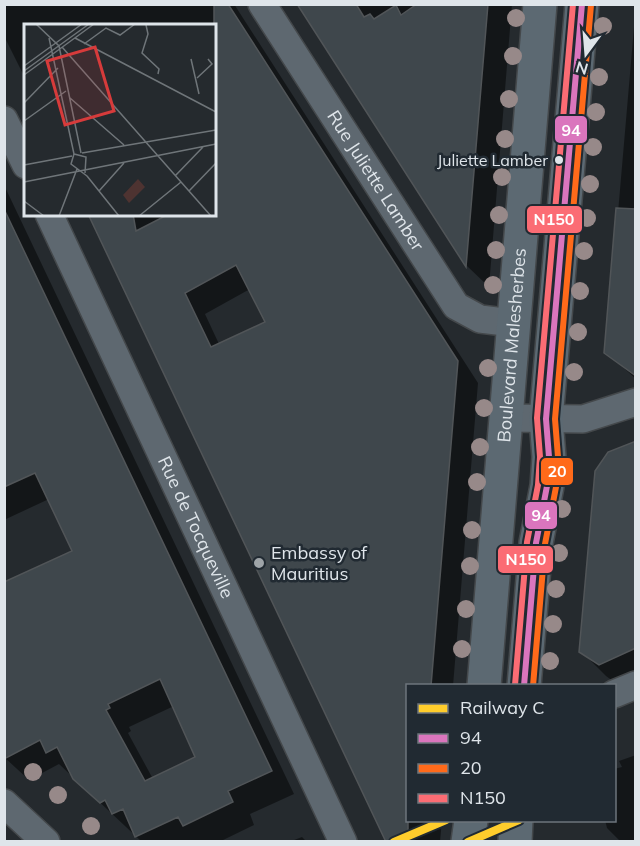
<svg xmlns="http://www.w3.org/2000/svg" width="640" height="846" font-family="Mulish,sans-serif">
<style>
.shadow{fill:#0007;fill-rule:evenodd}
.building{fill:#3f474c;stroke:#515558;stroke-width:1.5;fill-rule:evenodd}
.lines{fill:none;stroke-linecap:round;stroke-linejoin:round}
.street-casing{stroke:#44484b;stroke-width:30}
.primary-casing{stroke:#44484b;stroke-width:36}
.street{stroke:#5e6870;stroke-width:27}
.primary{stroke:#5c6972;stroke-width:33}
.bus-1-casing{stroke:#212a32;stroke-width:10}
.bus-2-casing{stroke:#212a32;stroke-width:10}
.bus-3-casing{stroke:#212a32;stroke-width:10}
.bus-1{stroke:#da75bd;stroke-width:6}
.bus-2{stroke:#ff6a1a;stroke-width:6}
.bus-3{stroke:#fb6c74;stroke-width:6}
.rail-1-casing{stroke:#212a32;stroke-width:12}
.rail-1{stroke:#ffcd2c;stroke-width:8}
.tree{fill:#978989}
.bus-dot{fill:#dfe5ea;stroke:#212a32;stroke-width:2}
.poi-dot{fill:#9ea4a8;stroke:#212a32;stroke-width:2}
.labels{text-anchor:middle;stroke-width:5;stroke-linejoin:round;paint-order:stroke}
.bus-label{font-size:16px;fill:#dfe5ea;stroke:#212a32;text-anchor:end}
.street-label{font-size:18px;fill:#dfe5ea;stroke:#212a32}
.poi-label{font-size:18px;fill:#dfe5ea;stroke:#212a32;text-anchor:start}
.inset-road{fill:none;stroke:#6f7579;stroke-width:1.5}
.view{fill:#d73b3b;fill-opacity:0.15;stroke:#d73b3b;stroke-width:3}
.inset-edge{fill:none;stroke:#dfe5ea;stroke-width:3}
.line-badge{stroke:#212a32;stroke-width:2}
.badge-label{font-size:16px;text-anchor:middle;font-weight:bold;fill:#fff}
</style>
<rect width="100%" height="100%" fill="#252a2e"/>
<path class="shadow" d="M4,4H234L478,383L453,686H408V820H442L440,842H387L89,214H214V26H26V80L4,36ZM250,289L267,322L219,344L205,314Z
M299,4H512L489,287L467,266Z
M636,4V379L606,352Z
M4,185L294,794L250,814L254,825L219,842H142L59,764L29,780L4,757L74,552L49,499L4,520ZM174,706L197,758L153,779L128,733L131,731L129,727Z
M636,442V685L625,690L606,676L581,651Z
M636,755V842H621L607,828L605,820H614V769L622,767L619,761Z
M302,837L307,842H289Z"/>
<path class="building" d="M214,4H228L458,361L431,686H408V842H386L88,214H133L136,231L169,214H214ZM236,265L265,322L211,347L185,293Z
M297,4H356L364,17L370,14L374,19L396,5L401,15L417,4H488L466,267Z
M616,208L636,209V376L604,353Z
M4,209L272,771L228,791L233,802L183,826L178,817L135,837L123,809L112,814L105,800L100,803L73,779L57,747L46,753L40,740L4,759V582L72,551L35,473L4,487ZM160,679L195,757L145,781L106,710L110,708L108,704Z
M636,441V648L599,665L579,652L595,471L608,452Z"/>
<g class="lines">
<defs>
<g id="street">
<path id="s1" d="M262,4L456,306L480,319L513,323"/>
<path d="M4,120L26,165"/>
<path id="s2" d="M49,214L343,842"/>
<path d="M506,418L583,419L636,402"/>
<path d="M614,694L636,685"/>
<path d="M4,803L46,842"/>
</g>
<g id="primary">
<path id="s3" d="M484,686L540,4"/>
<path d="M524,686L536,543L547,486L549,457L546,419L582,4"/>
<path d="M468,842L471,820"/>
<path d="M515,842L516,820"/>
</g>
</defs>
<use href="#street" class="street-casing"/>
<use href="#primary" class="primary-casing"/>
<use href="#street" class="street"/>
<use href="#primary" class="primary"/>
<defs>
<path id="bus-1" d="M524,686L536,543L547,486L549,457L546,419L582,4"/>
<path id="bus-2" d="M533,686L545,544L556,487L558,457L555,419L591,5"/>
<path id="bus-3" d="M515,685L527,542L538,485L540,457L537,418L573,4"/>
</defs>
<use href="#bus-1" class="bus-1-casing"/>
<use href="#bus-2" class="bus-2-casing"/>
<use href="#bus-3" class="bus-3-casing"/>
<use href="#bus-1" class="bus-1"/>
<use href="#bus-2" class="bus-2"/>
<use href="#bus-3" class="bus-3"/>
<defs>
<path id="rail-1" d="M394,842L446,820
M468,842L519,820"/>
</defs>
<use href="#rail-1" class="rail-1-casing"/>
<use href="#rail-1" class="rail-1"/>
</g>
<g class="tree">
<circle cx="516" cy="18" r="9"/>
<circle cx="603" cy="26" r="9"/>
<circle cx="513" cy="56" r="9"/>
<circle cx="599" cy="77" r="9"/>
<circle cx="509" cy="99" r="9"/>
<circle cx="596" cy="112" r="9"/>
<circle cx="505" cy="139" r="9"/>
<circle cx="593" cy="147" r="9"/>
<circle cx="502" cy="177" r="9"/>
<circle cx="590" cy="184" r="9"/>
<circle cx="499" cy="215" r="9"/>
<circle cx="587" cy="218" r="9"/>
<circle cx="496" cy="250" r="9"/>
<circle cx="584" cy="251" r="9"/>
<circle cx="493" cy="285" r="9"/>
<circle cx="580" cy="291" r="9"/>
<circle cx="578" cy="332" r="9"/>
<circle cx="488" cy="368" r="9"/>
<circle cx="574" cy="372" r="9"/>
<circle cx="484" cy="408" r="9"/>
<circle cx="480" cy="447" r="9"/>
<circle cx="477" cy="482" r="9"/>
<circle cx="562" cy="509" r="9"/>
<circle cx="472" cy="530" r="9"/>
<circle cx="559" cy="553" r="9"/>
<circle cx="470" cy="566" r="9"/>
<circle cx="556" cy="589" r="9"/>
<circle cx="466" cy="609" r="9"/>
<circle cx="553" cy="624" r="9"/>
<circle cx="462" cy="649" r="9"/>
<circle cx="550" cy="661" r="9"/>
<circle cx="33" cy="772" r="9"/>
<circle cx="58" cy="795" r="9"/>
<circle cx="91" cy="826" r="9"/>
</g>
<circle class="bus-dot" cx="559" cy="160" r="5"/>
<circle class="poi-dot" cx="259" cy="563" r="6"/>
<g class="labels">
<g class="bus-label">
<text x="548" y="166">Juliette Lamber</text>
</g>
<g class="street-label">
<text dy="6" stroke="none"><textPath href="#s1" startOffset="210">Rue Juliette Lamber</textPath></text>
<text dy="6" stroke="none"><textPath href="#s3" startOffset="342">Boulevard Malesherbes</textPath></text>
<text dy="6" stroke="none"><textPath href="#s2" startOffset="346">Rue de Tocqueville</textPath></text>
</g>
<g class="poi-label">
<text x="271" y="559">Embassy of<tspan x="271" dy="21">Mauritius</tspan></text>
</g>
</g>
<g transform="translate(24 24)">
<rect width="192" height="192" fill="#252a2e"/>
<path d="M114,155L121,163L105,179L99,171Z" fill="#4e3331"/>
<path class="inset-road" d="M12,0L35,22L57,129M122,1L124,10L118,29L135,45L134,50M25,14L50,130M51,14L192,88M60,20L82,4L96,11L111,0M38,23L187,192M167,35L175,70M0,42L58,0M0,47L65,0M0,51L70,0M173,54L188,40L184,35M46,74L100,121M0,79L34,44M0,97L42,67M58,129L192,106M0,141L48,132M61,149L62,133L50,130L47,140L63,152M63,152L95,192M151,152L179,123M0,158L192,120M75,167L100,139M165,167L192,139M0,177L20,192M35,192L53,145M115,192L157,158"/>
<path class="view" d="M71,23L90,87L41,101L23,37Z"/>
<rect width="192" height="192" class="inset-edge"/>
</g>
<g class="line-badge">
<rect x="554" y="115" width="34" height="29" rx="6" fill="#da75bd"/>
<rect x="526" y="205" width="57" height="29" rx="6" fill="#fb6c74"/>
<rect x="540" y="457" width="34" height="29" rx="6" fill="#ff6a1a"/>
<rect x="524" y="501" width="34" height="29" rx="6" fill="#da75bd"/>
<rect x="497" y="545" width="57" height="29" rx="6" fill="#fb6c74"/>
</g>
<g class="badge-label">
<text x="571" y="136">94</text>
<text x="554" y="225">N150</text>
<text x="557" y="477">20</text>
<text x="541" y="521">94</text>
<text x="526" y="565">N150</text>
</g>
<rect width="640" height="846" fill="none" stroke="#dfe5ea" stroke-width="12"/>
<rect x="406" y="684" width="210" height="138" fill="#212a32" stroke="#6d757c" stroke-width="1.5"/>
<rect x="418" y="704" width="30" height="9" fill="#ffcd2c" stroke="#6d757c" stroke-width="1.5"/>
<text x="460" y="714" font-size="18" fill="#dfe5ea">Railway C</text>
<rect x="418" y="734" width="30" height="9" fill="#da75bd" stroke="#6d757c" stroke-width="1.5"/>
<text x="460" y="744" font-size="18" fill="#dfe5ea">94</text>
<rect x="418" y="764" width="30" height="9" fill="#ff6a1a" stroke="#6d757c" stroke-width="1.5"/>
<text x="460" y="774" font-size="18" fill="#dfe5ea">20</text>
<rect x="418" y="794" width="30" height="9" fill="#fb6c74" stroke="#6d757c" stroke-width="1.5"/>
<text x="460" y="804" font-size="18" fill="#dfe5ea">N150</text>
<g transform="translate(586 54) rotate(196)" stroke="#212a32" stroke-width="4.5" paint-order="stroke">
<path d="M0-4.5L10 22L0 15L-10 22Z" fill="#dfe5ea"/>
<text y="-9" font-size="16" font-weight="bold" text-anchor="middle" fill="#dfe5ea">N</text>
</g>
</svg>
